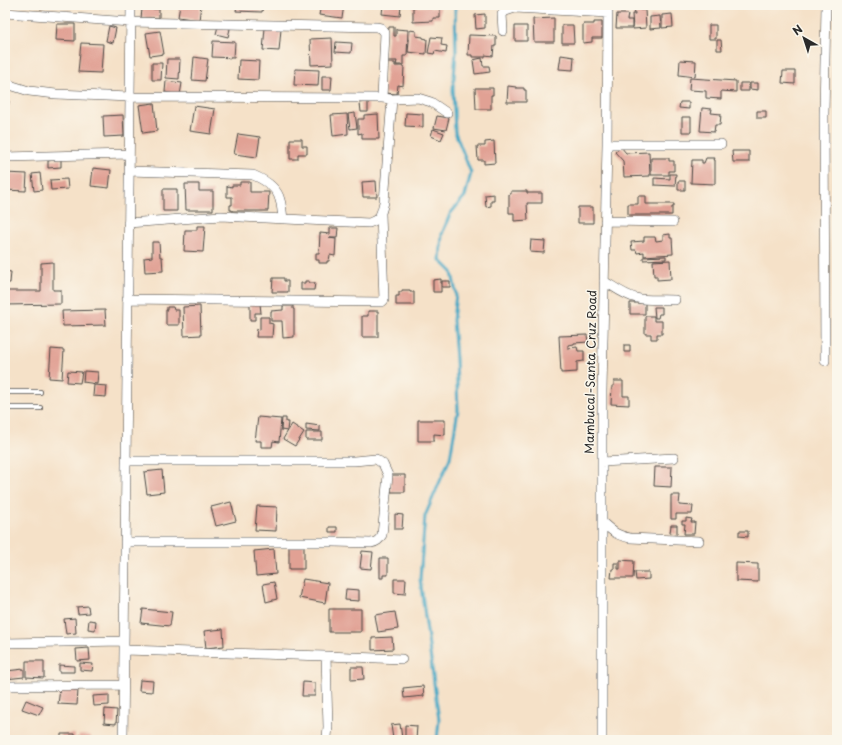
<svg xmlns="http://www.w3.org/2000/svg" width="842" height="745" font-family="'Playpen Sans',sans-serif">
<style>
.lines{fill:none;stroke-linecap:round;stroke-linejoin:round}
.stream{stroke:#45a8c5;stroke-width:3}
.building{fill:#e1a194}
.service-casing{stroke:#494643;stroke-width:6}
.minor-casing{stroke:#494643;stroke-width:10}
.service{stroke:#fff;stroke-width:4.5}
.minor{stroke:#fff;stroke-width:9}
.labels{text-anchor:middle;stroke-width:3;stroke-linejoin:round;paint-order:stroke}
.street-label{font-size:12px;fill:#2b2b2b;stroke:#fbf7ec}
</style>
<rect width="100%" height="100%" fill="#fbf7ec"/>
<filter id="ink" filterUnits="userSpaceOnUse"><feTurbulence type="fractalNoise" baseFrequency=".025" numOctaves="2"/><feDisplacementMap in="SourceGraphic" scale="8" xChannelSelector="R" yChannelSelector="G"/><feConvolveMatrix kernelMatrix="1 2 1 2 8 2 1 2 1" color-interpolation-filters="sRGB"/></filter>
<filter id="wash" filterUnits="userSpaceOnUse"><feTurbulence type="fractalNoise" baseFrequency=".012" numOctaves="4" result="noise"/><feDisplacementMap in="SourceGraphic" scale="16" xChannelSelector="R" yChannelSelector="G"/><feGaussianBlur stdDeviation="0.9" result="paint"/><feColorMatrix in="noise" values="0 0 0 0 0 0 0 0 0 0 0 0 0 0 0 0 0 1.4 0 .05"/><feComposite in="paint" operator="in"/></filter>
<g filter="url(#wash)">
<rect width="100%" height="100%" fill="#f5e1c8"/>
<g class="lines">
<path class="stream" d="M437,740L439,720L420,579L425,516L450,458L458,410L456,359L453,320L456,294L452,272L440,260L442,234L450,214L465,196L471,173L455,132L453,89L456,52L455,5"/>
</g>
<g id="blocks">
<path class="building" d="M180,5H201L199,20L178,17Z
M237,5H263L262,12L236,11Z
M321,5H344L342,18L319,15Z
M383,5H401L400,16L382,14Z
M429,6L430,8L440,7V18H433V21L413,22V7Z
M634,6H640V10H645L646,28L633,29L632,14H635Z
M142,9H159V18H141Z
M485,14V28L476,29L475,15Z
M617,14H628L627,20H632V28H616Z
M672,14L673,27L662,28V15Z
M660,16L661,28L650,29V17Z
M554,18V42H534L533,19Z
M594,22H602V38H592V42L583,43V24H594Z
M57,24H75V41L56,40Z
M562,25H573L574,43H562Z
M709,25H716V39H709Z
M109,26L116,28L113,43L106,41Z
M218,26L230,29L228,37L216,34Z
M515,26H527V41H515Z
M389,27H394V36H396V29L408,30L407,56H403V65H396L397,61H386Z
M265,28L281,29L279,51L263,50Z
M410,30L416,31V36L423,37V38L427,39L426,54L408,52Z
M160,31L164,54L150,56L146,33Z
M469,35L496,36V46H494L493,56L485,55V57H472V55H468Z
M431,37L442,38L441,45L447,46L446,53L435,51L434,54L428,53Z
M332,38L333,64L311,65L310,39Z
M717,40H721L722,50H717Z
M213,41L235,42L234,58L212,57Z
M336,42L352,43L351,53L335,52Z
M81,43L103,44L101,73L78,72Z
M561,55L574,57L573,70L559,69Z
M194,57L208,59L205,81L192,80Z
M482,58L483,66H489L490,72L475,74L473,60Z
M167,59H180L179,79L166,78Z
M239,60L259,61L258,80L238,79Z
M680,60L696,61L695,77L679,75Z
M152,63H162L161,80H152Z
M387,63H395V66H404L403,86L398,85L397,94L384,93Z
M295,69L319,70L318,86L294,85Z
M783,71H795V84L782,83Z
M322,76H332L331,90H322Z
M690,78L736,81V92L721,91V99L706,98V91L689,90Z
M166,81L182,83L180,95L165,92Z
M740,83H749V91H740Z
M750,83H758V90L750,89Z
M508,86L516,87V88H524V90H526V102H507Z
M475,88H493V95H491V109H476Z
M5,101H9L7,116H5Z
M368,102V112H361L360,103Z
M680,102H689V109L679,108Z
M154,103L157,131L143,133L139,105Z
M194,106L215,109L211,134L190,131Z
M702,108L712,109L711,113L721,114L720,125H715L714,132L700,131Z
M757,111H766V118H757Z
M355,113L357,128L350,129L348,114Z
M406,113L423,114V127L405,126Z
M347,114L348,134L333,136L331,115Z
M378,114L379,139H362V133L358,134V119H364V115Z
M123,115L124,136L104,137L103,116Z
M437,116L449,118L446,130L434,128Z
M682,117H691V132H682Z
M433,129L444,133L441,140L431,136Z
M238,134L260,137L257,157L234,154Z
M290,139H302V146H307V154H298V159H290Z
M494,141L495,163L484,164V160H478L477,146H485V142Z
M621,147L626,153L649,152L650,176L624,177L623,161L615,152Z
M732,151H749V162H733Z
M651,158H669V161H674V171H669V175H651Z
M706,158H715L714,160H715V184L691,183L692,160H702V163H704Z
M61,159V167L48,168V161Z
M93,168L111,170L109,188L91,186Z
M5,173L27,174L26,191L5,190Z
M40,173L42,190L34,191L32,174Z
M670,174H676L675,186L654,185V178L670,179Z
M67,179L68,189L51,190L50,180Z
M376,181L377,197H363L362,182Z
M678,181H685V190H678Z
M240,182H250V192H269L268,211H232V210H230V205H232V197H227V186L232,187V185H240Z
M185,184H199V191H213V210H186Z
M163,189H177V211H163Z
M511,191H527V193H542V203H527L528,220L514,221V213H509V194H511Z
M494,194V201H491V206L486,207L485,195Z
M638,196H646V204H674V207H672V215H628V204H638Z
M578,207H593V223H578Z
M197,226H205L203,252L184,251L185,230H197Z
M330,228H338L337,238H329L336,239L335,256L330,255L329,261H327V263H319V260H316V253H319L320,233L330,234Z
M670,234V238H672L673,254L644,256V252L637,253L636,250H632L631,242L644,241V237H655L656,241L663,240V235Z
M531,240L545,241L544,253L530,252Z
M152,242H159L160,257H162L163,271L145,272L144,258L152,257Z
M666,256V259L643,260V257Z
M670,260L671,279L657,280V276H654L653,261Z
M53,262V290H61V304L5,305V291H41V263Z
M5,271L11,272L10,283H5Z
M273,278H284V281H288V292H272Z
M441,279V292H433V280Z
M305,281H309V283H315L314,290H301V283H305Z
M442,281H450V287H442Z
M402,290H410V292H414V305H396V296H399V292H402Z
M630,303H645V314H630Z
M250,304H260L261,313H255V320H250Z
M200,306L201,335L184,336L183,307Z
M283,306H293V309H294V337L283,338L282,321H271V311L283,310Z
M167,307H173L174,310H179V325H166V310H167Z
M654,307H662V314H659L658,318H655Z
M105,310L106,325L63,326L62,311Z
M368,311H378V337H362V316H368Z
M645,316H654V321H662V334H657V339H651V334H645Z
M260,317H269V323L273,324L272,337H256L257,329L260,330Z
M587,335L588,342L574,343V344L568,345V348L577,347L578,351H584V361L577,362V372L561,373L559,336Z
M624,345H630V352H624Z
M51,349L64,350L62,379L49,378Z
M68,371L82,372L80,383L67,382Z
M84,371L98,372L97,384L83,382Z
M614,381H623V396H629V405L611,404L612,386H614Z
M94,385L107,386L106,397L93,396Z
M258,417L281,419L279,442L273,441L272,447H261V441H255Z
M282,418H286V422H288L287,431L281,430Z
M418,420H445V435L434,434V441H418Z
M292,424L304,432L295,446L283,439Z
M306,424L320,426V431L306,430Z
M306,432H322V440H306Z
M655,467H672L671,487L654,486Z
M162,470L164,492L147,494L144,472Z
M391,475H405V492H391Z
M671,495H680L679,505L693,506L692,514H676V519H671Z
M231,502L236,521L216,526L211,507Z
M257,506L277,507L276,531L255,530Z
M395,514L403,515L402,529H395Z
M686,518L692,519L691,522H695L694,534H684L685,524H682V521H686Z
M671,525H677V534L670,533Z
M329,527H337V532H329Z
M739,531H748V537L739,536Z
M289,544H304V569H289Z
M274,549L276,574L256,576L254,551Z
M362,551L373,552L371,569L360,568Z
M380,558H388V575H383V578H380Z
M620,560L634,561L633,578H611L612,569H614V563H618V569H620Z
M736,563L758,564V582L736,581Z
M635,572H649V579L636,580Z
M303,579L328,583L325,603L299,598Z
M394,579H406L405,594L394,593Z
M274,582L277,599L266,602L263,584Z
M346,589L359,590V601L345,600Z
M88,606L89,613L78,614L77,607Z
M143,609L172,612L170,626L141,623Z
M329,609H361V632H329Z
M395,612L398,629L378,632L375,615Z
M75,618L76,633L66,634L64,619Z
M89,620L96,621L95,630L88,629Z
M223,629L224,646L206,648L204,631Z
M392,637L393,649L372,650V638Z
M89,648L90,660L77,661L76,649Z
M26,661H44V678L26,677Z
M80,663L93,664L92,671L80,670Z
M59,665L74,666V672H59Z
M351,667H363L364,679L351,680Z
M24,669V677L6,679V671Z
M140,680L153,681L152,692L139,691Z
M303,682L315,683V696H302Z
M423,686L424,696L404,698L403,688Z
M60,689L78,690L77,705L58,704Z
M109,695V705L94,706L93,696Z
M26,700L43,707L39,715L22,709Z
M105,709L117,710L116,724L104,723Z
M400,724L402,738L393,739L391,725Z
M405,725L417,726L416,740H405Z
M61,734H75V740H61Z
M79,735L91,736V740H78Z"/>
</g>
</g>
<g filter="url(#ink)">
<use href="#blocks" fill-opacity="0" stroke="#494643" stroke-width="1"/>
<g class="lines">
<defs>
<path id="service" d="M5,392H40
M5,408H40"/>
<path id="minor" d="M5,13L130,22L376,27L381,28L385,33L382,98
M503,31L502,14L506,11L515,8L608,13
M5,82L13,86L29,91L56,94L130,97L382,98L392,99L384,202C381,214 381,219 369,223L221,216L128,223
M392,99L418,98L431,102L447,113
M607,144H721
M5,157L129,154
M129,171L253,175C265,180 277,187 280,200C282,206 282,213 283,219
M605,221L673,222
M604,281C614,287 624,295 636,298C648,301 662,299 675,300
M127,299L382,302L384,300L381,214
M825,361L824,114L826,5
M602,462L674,458
M602,522C613,532 616,535 630,538L699,541
M125,542H334L371,543C377,542 379,540 382,535L388,475L383,464L376,459L354,461H126
M5,643L124,641
M124,650L326,656L402,659
M5,686L123,685
M123,740L131,5
M325,740L327,737L328,727L326,656
M602,740V391L607,144L608,5"/>
</defs>
<use href="#service" class="service-casing"/>
<use href="#minor" class="minor-casing"/>
<use href="#service" class="service"/>
<use href="#minor" class="minor"/>
</g>
</g>
<g class="labels">
<g class="street-label">
<text transform="translate(591 372) rotate(-89)" y="4">Mambucal-Santa Cruz Road</text>
</g>
</g>
<rect width="842" height="745" fill="none" stroke="#fbf7ec" stroke-width="20"/>
<g transform="translate(804 38) rotate(321)" stroke="#fbf7ec" stroke-width="3" paint-order="stroke">
<path d="M0-3L7 15L0 10L-7 15Z" fill="#2b2b2b"/>
<text y="-6" font-size="11" font-weight="bold" text-anchor="middle" fill="#2b2b2b">N</text>
</g>
</svg>
